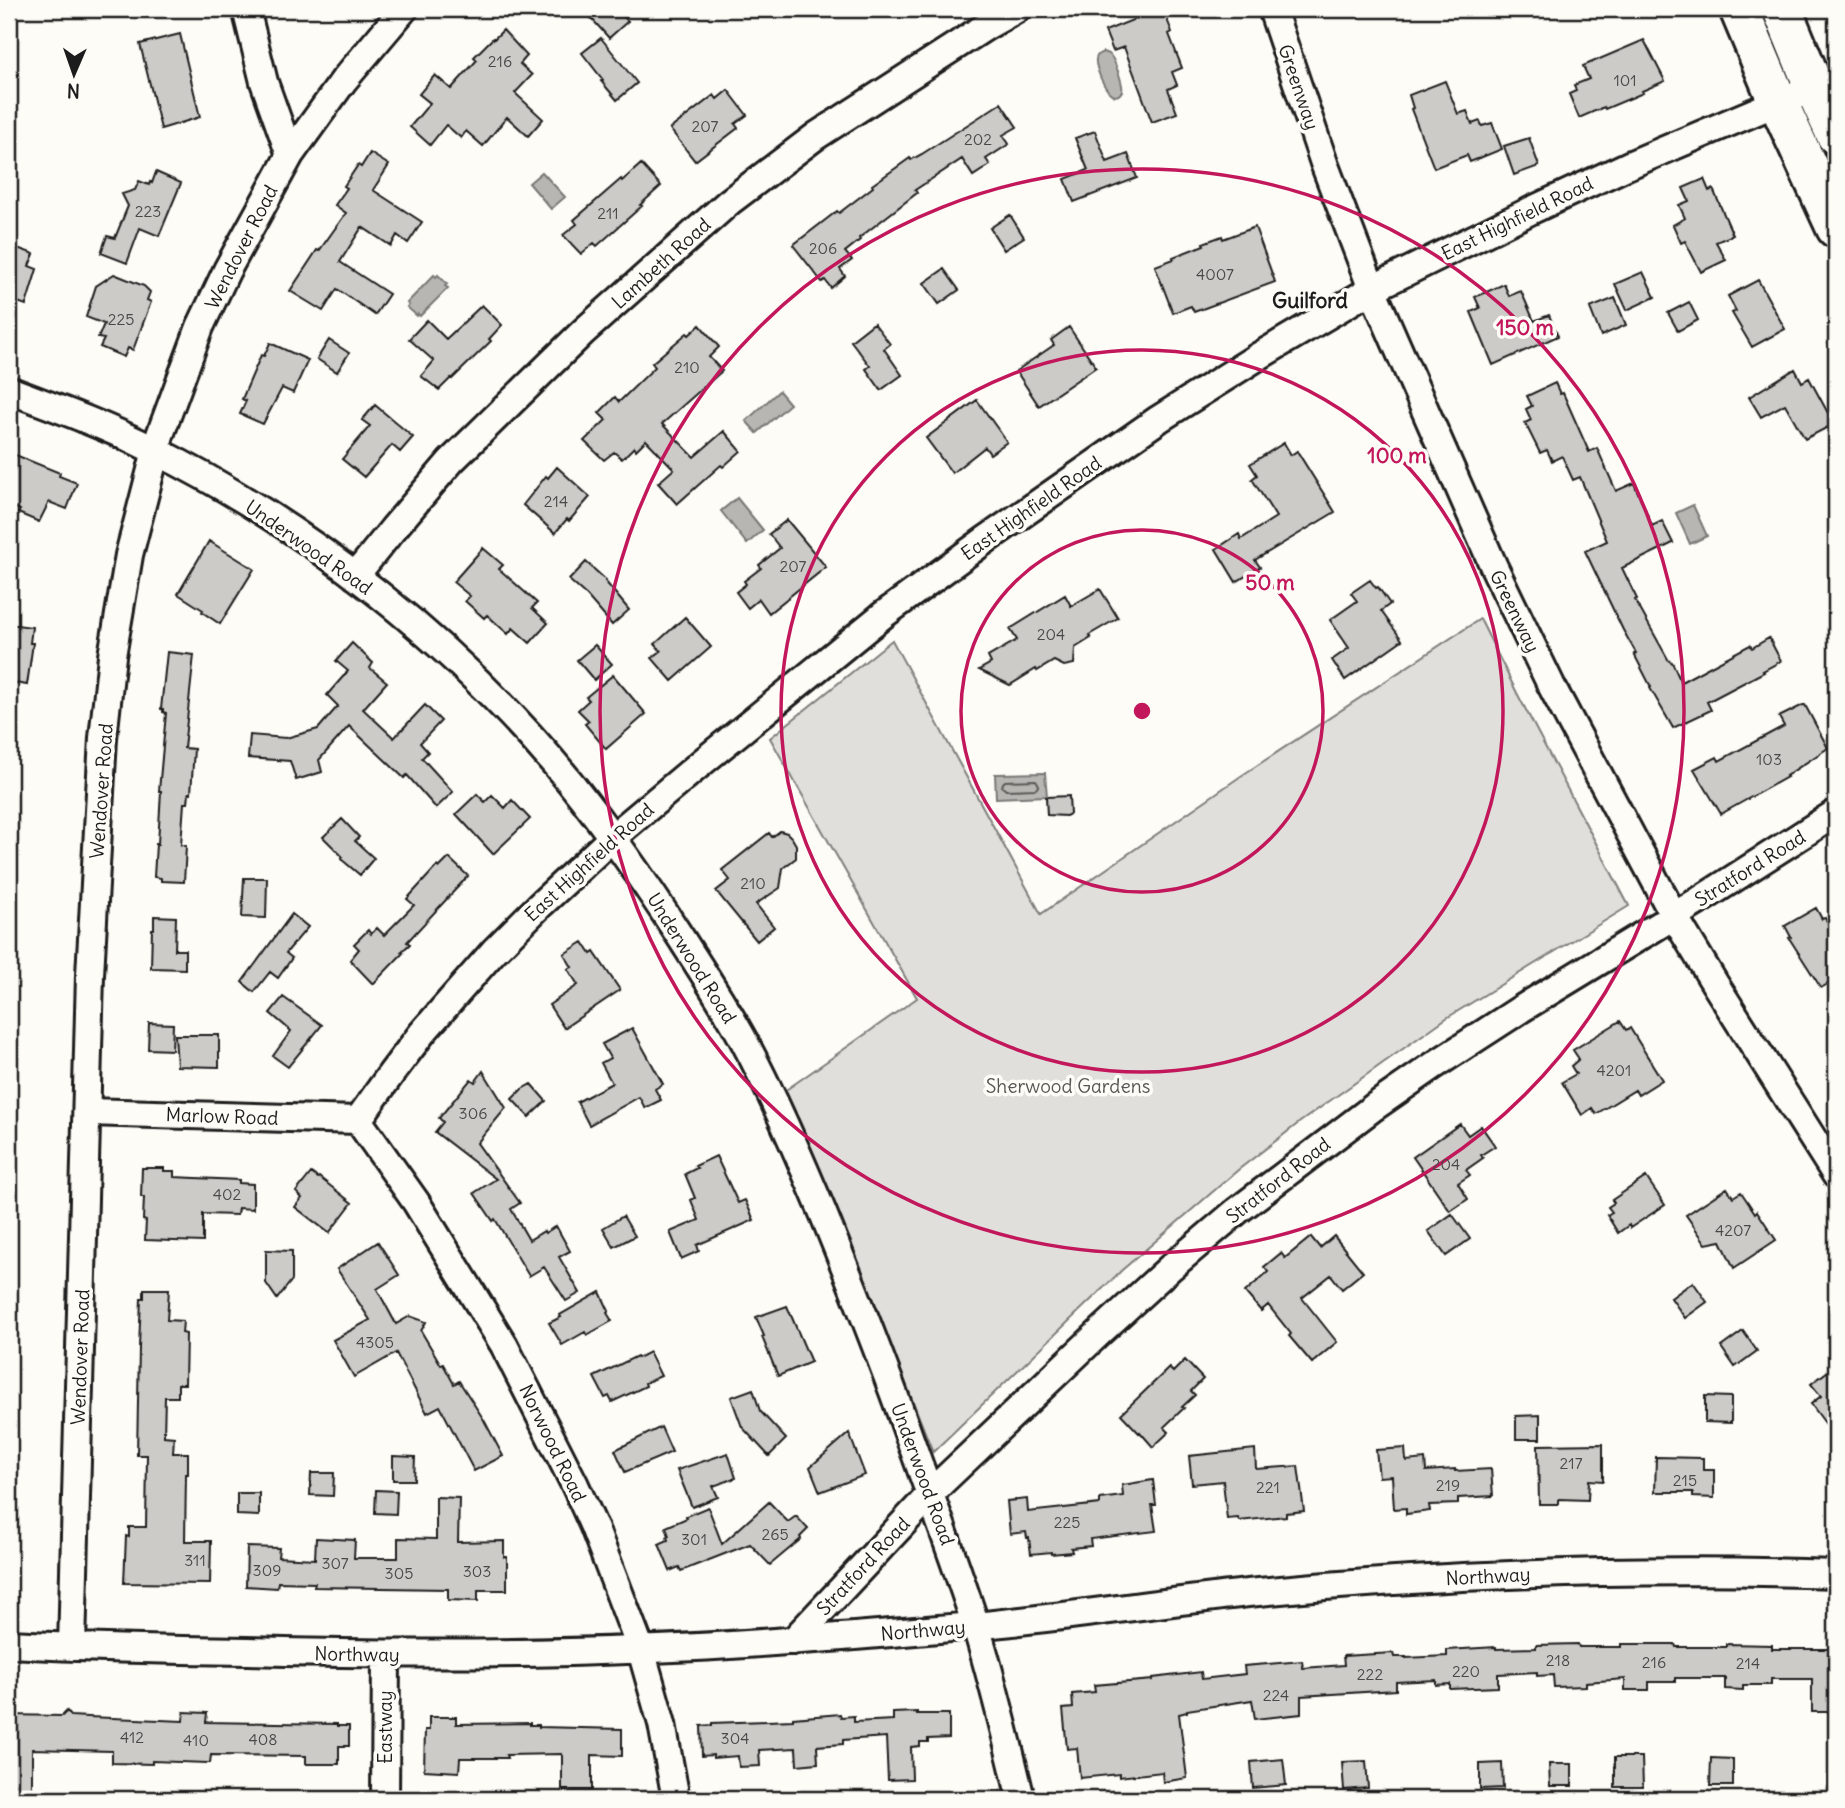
<svg xmlns="http://www.w3.org/2000/svg" width="1845" height="1808" font-family="Delius,sans-serif">
<style>
.green{fill:#e0dfdb;stroke:#7e7e7c;stroke-width:2}
.water{fill:#b7b6b2;stroke:#797876;stroke-width:2}
.lines{fill:none;stroke-linecap:round;stroke-linejoin:round}
.shore{stroke:#5a5a58;stroke-width:2}
.building{fill:#cccbc8;stroke:#1c1c1c;stroke-width:2}
.street-casing{stroke:#1c1c1c;stroke-width:32}
.primary-casing{stroke:#1c1c1c;stroke-width:44}
.street{stroke:#fdfcf7;stroke-width:26}
.primary{stroke:#fdfcf7;stroke-width:38}
.ring{fill:none;stroke:#c2185b;stroke-width:3.5}
.labels{text-anchor:middle;stroke-width:7;stroke-linejoin:round;paint-order:stroke}
.number-label{font-size:16px;fill:#484847}
.street-label{font-size:19px;fill:#1c1c1c;stroke:#fdfcf7}
.park-label{font-size:19px;fill:#575655;stroke:#fdfcf7}
.neighbourhood-label{font-size:21px;font-weight:bold;fill:#1c1c1c;stroke:#fdfcf7}
.centre{fill:#c2185b;stroke:#fdfcf7;stroke-width:3.5}
.ring-label{font-size:21px;text-anchor:middle;font-weight:bold;fill:#c2185b;stroke:#fdfcf7;stroke-width:7;stroke-linejoin:round;paint-order:stroke}
</style>
<rect width="100%" height="100%" fill="#fdfcf7"/>
<filter id="ink" filterUnits="userSpaceOnUse"><feTurbulence type="fractalNoise" baseFrequency=".0143" numOctaves="2"/><feDisplacementMap in="SourceGraphic" scale="14" xChannelSelector="R" yChannelSelector="G"/><feConvolveMatrix kernelMatrix="1 2 1 2 8 2 1 2 1" color-interpolation-filters="sRGB"/></filter>
<g filter="url(#ink)">
<path class="green" d="M1480,619L1517,693L1629,906L1445,1019L1300,1122L1238,1170L1122,1270L933,1452L830,1193L783,1092L917,998L770,738L892,640L1041,914L1241,776Z"/>
<path class="water" d="M1103,52C1105,53 1107,53 1109,54C1114,57 1124,86 1122,91C1111,110 1094,67 1096,59C1097,54 1099,54 1103,52Z
M542,172L565,197L551,209L529,183Z
M434,275L436,277L438,275L447,284L445,286L448,288L420,316L418,314L417,316L407,307L409,305L407,303Z
M779,391L790,404L757,433L746,421Z
M737,498L763,530L747,544L721,511Z
M1693,505L1707,536L1690,544L1676,513Z
M1045,773L1047,796L996,798L995,774Z"/>
<g class="lines">
<path class="shore" d="M1036,780L1039,785L1036,789L1006,790L1002,787L1003,783L1005,781Z"/>
</g>
<path class="building" d="M583,9H616L628,21L609,38Z
M1160,9H1163L1172,32L1169,34L1182,68L1172,72L1177,85L1168,89L1177,113L1152,122L1124,47L1113,51L1105,31Z
M503,30L527,56L520,64L532,75L515,93L543,119L528,136L507,117L483,146L466,131L461,138L446,125L430,145L410,127L430,103L419,94L435,75L451,89L477,60L474,57L493,38L494,39Z
M180,34L200,117L161,129L140,44Z
M601,38L637,83L617,100L601,81L603,80L582,53Z
M1644,40L1665,81L1642,91L1643,93L1605,109L1604,107L1579,118L1569,94L1576,91L1574,85L1589,79L1583,66Z
M1445,81L1458,114L1467,111L1472,124L1480,121L1482,126L1492,123L1502,149L1470,162L1467,155L1434,168L1411,109L1413,108L1409,95Z
M728,90L747,115L735,124L738,128L695,161L670,129L714,95L717,99Z
M1001,103L1017,127L1003,135L1009,144L986,159L990,165L973,176L962,159L915,190L917,193L859,238L860,240L845,252L852,260L840,269L845,276L831,288L825,280L822,282L793,245L837,211L839,213L873,187L872,185L910,158L911,160L922,154Z
M1095,131L1107,162L1128,154L1137,178L1074,202L1065,179L1088,170L1075,138Z
M1529,138L1539,166L1514,175L1504,146Z
M370,153L389,165L373,190L422,222L408,243L397,235L391,246L362,227L340,262L389,294L375,315L337,289L323,311L290,291L317,250L319,251L346,213L335,205L347,188L344,186L358,165L361,167Z
M641,164L661,186L640,205L642,206L597,246L594,243L581,254L563,235L577,224L574,220L621,179L622,181Z
M156,172L181,183L159,236L140,228L127,263L101,253L107,236L115,238L128,206L122,194L135,190L139,181L149,185L150,182L152,183Z
M1704,179L1709,191L1713,189L1733,235L1716,242L1726,260L1701,272L1685,241L1681,243L1673,225L1685,218L1679,205L1689,201L1683,188Z
M1010,215L1024,237L1004,250L990,228Z
M1255,227L1275,282L1194,312L1191,306L1173,313L1155,266L1174,259L1173,257L1204,245L1203,243L1222,236L1223,239Z
M9,245L34,254L29,266L37,269L26,305L15,301L10,315L9,314Z
M944,269L959,290L939,304L924,283Z
M1643,272L1655,297L1627,310L1615,284Z
M114,274L144,286L150,292L147,300L151,302L133,350L128,348L124,357L100,347L104,339L98,338L104,324L86,317L96,286Z
M1758,280L1785,329L1752,347L1732,313L1736,311L1728,296Z
M1504,284L1509,296L1521,291L1534,321L1549,315L1558,336L1493,365L1471,312L1480,308L1475,297Z
M1615,298L1626,325L1601,336L1590,308Z
M1689,302L1698,320L1678,331L1668,313Z
M482,305L502,325L489,339L491,341L452,379L451,378L439,390L421,376L434,361L409,339L427,320L446,339Z
M874,323L890,344L884,349L902,375L881,390L866,369L870,366L851,341Z
M700,325L719,347L709,357L722,371L662,424L694,457L724,431L741,451L723,467L721,465L677,504L658,483L674,469L646,440L636,450L634,447L622,459L614,452L604,460L584,441L606,420L599,413L615,397L619,402L655,367L652,363L687,333L689,335Z
M1069,327L1096,367L1039,406L1016,371L1054,345L1051,340Z
M329,340L349,353L337,372L317,359Z
M270,343L308,360L293,393L282,388L263,424L240,414L246,401L242,399L261,355L264,356Z
M1795,369L1802,382L1809,378L1834,424L1805,439L1785,404L1761,417L1749,397Z
M1555,383L1560,394L1563,393L1589,452L1597,448L1616,491L1634,483L1652,526L1662,521L1673,543L1622,568L1637,599L1635,600L1669,661L1672,662L1681,682L1750,645L1752,648L1769,638L1781,661L1763,671L1764,672L1707,702L1711,710L1673,728L1650,688L1651,687L1634,654L1636,653L1623,630L1585,551L1607,541L1580,477L1573,480L1562,456L1552,461L1547,450L1540,453L1525,423L1531,420L1526,409L1532,406L1527,396Z
M977,400L1007,442L990,454L985,447L952,473L926,438Z
M375,405L413,437L400,452L392,445L364,477L342,459L370,426L362,420Z
M1284,443L1291,455L1297,451L1335,512L1255,560L1260,567L1236,582L1216,549L1239,534L1241,539L1276,517L1252,479L1257,475L1250,464Z
M13,454L60,473L59,476L77,483L67,509L49,502L39,522L18,513L20,510L9,505V464Z
M557,467L590,497L569,521L567,519L555,533L523,505L546,476L548,478Z
M787,520L826,567L769,613L759,599L748,608L736,592L746,584L744,581L761,568L759,565L780,548L769,534Z
M209,541L254,569L220,624L202,612L203,610L178,594Z
M483,548L503,565L499,569L537,603L532,608L548,623L530,643L513,628L508,634L487,615L484,618L465,601L470,596L453,582Z
M586,562L606,580L605,581L629,610L612,625L587,596L569,580Z
M1370,580L1376,588L1378,587L1390,604L1381,611L1402,640L1345,680L1332,660L1349,648L1330,620L1357,601L1351,593Z
M1100,589L1118,618L1089,635L1091,638L1075,648L1074,664L1064,666L1054,661L1037,671L1036,669L1010,685L979,670L991,663L988,657L1017,640L1010,629L1065,595L1071,606Z
M685,617L711,647L672,681L652,658L661,651L655,644Z
M9,624L32,627L30,643H33L27,685L9,682Z
M352,643L373,663L370,668L387,682L363,709L394,738L425,705L441,721L420,743L428,752L422,758L453,792L436,808L407,775L404,778L349,726L319,760L322,772L296,780L290,761L248,758L250,735L286,738L318,729L338,706L327,695L348,671L336,661Z
M595,645L612,664L594,680L577,660Z
M167,652L194,655L184,748L194,749L191,793H189L188,803H184L181,845L186,846L184,882L161,881V878L154,877L156,844H158L161,791H159L166,713L163,712V709H161Z
M613,675L646,714L606,749L585,724L589,721L578,710L589,700L586,697Z
M1803,705H1805L1828,748L1786,776L1787,777L1721,814L1694,769L1717,757L1719,761L1784,726L1779,717Z
M477,794L485,802L492,795L505,808L512,800L530,819L493,854L456,814Z
M1069,796L1070,814L1066,816L1047,815L1046,797Z
M342,819L359,837L355,841L374,858L360,875L341,859L343,857L323,837Z
M780,831L787,833L792,838L796,845V858L783,868L780,888L756,904L774,927L757,941L716,891L730,880L722,870L769,833L772,837Z
M449,858L468,876L407,942L410,944L401,952L403,953L373,984L350,960L359,949L354,944L368,930L371,934L377,928L384,935L414,905L407,899L437,866L439,868Z
M244,878H267L266,918L242,917Z
M1816,908L1822,919L1825,918L1836,937V979L1821,988L1789,938L1791,937L1785,926Z
M292,914L308,927L286,953L292,958L278,978L270,972L254,992L242,982Z
M154,916L176,917L175,950H185V969L151,968L152,929H154Z
M583,942L591,954L594,952L620,990L564,1028L549,1005L578,985L568,969L572,967L564,954Z
M283,997L322,1025L288,1067L273,1056L291,1031L270,1013Z
M1620,1021L1626,1030L1630,1028L1662,1080L1638,1095L1635,1090L1596,1114L1592,1108L1582,1115L1562,1082L1576,1074L1571,1066L1579,1059L1573,1050Z
M149,1023L173,1024L172,1050L148,1049Z
M632,1028L663,1084L655,1089L661,1100L645,1108L639,1097L589,1125L577,1102L612,1083L601,1063L610,1058L602,1044Z
M175,1035H219V1067L177,1066Z
M483,1071L506,1108L477,1143L520,1203L511,1209L529,1240L544,1231L545,1233L556,1226L570,1251L559,1257L580,1293L566,1301L544,1267L529,1276L495,1219L493,1221L474,1193L496,1179L435,1132L443,1122L439,1118L471,1079L475,1082Z
M531,1084L546,1101L529,1117L512,1099L522,1089Z
M1460,1124L1468,1135L1481,1126L1495,1146L1481,1155L1483,1158L1466,1170L1470,1175L1458,1183L1468,1199L1450,1211L1413,1157Z
M716,1156L738,1203L745,1200L754,1220L697,1245L699,1251L681,1259L670,1232L699,1220L691,1200L695,1198L685,1174L697,1168L695,1166Z
M142,1168H164V1171H174V1177L239,1180V1183L253,1184V1209L238,1208L237,1215L203,1214V1242L145,1240L146,1221L143,1220L144,1197H141Z
M311,1173L318,1178L319,1177L352,1203L329,1233L295,1207L302,1198L296,1192Z
M1646,1177L1665,1205L1630,1228L1629,1225L1618,1233L1607,1215L1612,1212L1608,1207L1614,1203L1612,1200Z
M1727,1188L1733,1197L1741,1192L1755,1213L1757,1211L1776,1240L1734,1268L1721,1241L1706,1244L1686,1215Z
M1452,1214L1470,1239L1446,1256L1428,1231Z
M623,1216L635,1236L614,1247L603,1228Z
M1334,1236L1363,1272L1342,1289L1331,1275L1302,1298L1337,1342L1312,1363L1289,1336L1291,1334L1268,1305L1261,1311L1245,1292L1268,1272L1264,1267L1281,1253L1285,1258L1311,1237L1320,1248Z
M378,1242L399,1275L377,1289L396,1324L410,1316L426,1322L421,1331L437,1358L441,1365L443,1364L454,1384L459,1381L484,1420L503,1456L474,1471L440,1406L427,1413L396,1353L354,1377L333,1340L370,1320L337,1269Z
M266,1250L292,1251V1280L277,1299L266,1283Z
M1693,1282L1707,1302L1685,1318L1671,1298Z
M144,1289H169L167,1320L183,1321L182,1333L186,1334L185,1384H178V1397H165L164,1436L174,1437L173,1453H188V1474H186L185,1541H211L210,1584L124,1583L126,1536L129,1537V1527H146L147,1455H137L139,1347L141,1298H144Z
M600,1292L609,1311L607,1313L612,1321L587,1335L585,1332L562,1345L549,1323L561,1317L560,1315Z
M787,1306L811,1362L778,1376L762,1337L764,1336L756,1317Z
M1743,1331L1757,1351L1735,1367L1721,1347Z
M649,1352L661,1376L645,1383L646,1386L612,1402L609,1396L605,1398L594,1377L637,1356L638,1358Z
M1185,1360L1203,1379L1191,1391L1195,1395L1182,1407L1184,1408L1164,1427L1169,1432L1153,1447L1140,1432L1139,1433L1121,1414L1169,1368L1173,1372Z
M1836,1365V1438L1811,1404L1821,1396L1811,1384Z
M753,1389L760,1411L786,1439L769,1456L742,1427L731,1397Z
M1705,1396L1731,1397V1423L1705,1422Z
M1540,1415V1439H1516V1416Z
M661,1427L672,1452L625,1472L615,1450Z
M849,1433L865,1475L820,1492L810,1467Z
M1603,1444V1481L1589,1480L1588,1500L1559,1499V1504H1539L1538,1445Z
M1405,1448L1406,1461L1425,1459L1426,1471L1455,1469V1471L1491,1469L1493,1496L1458,1498V1504L1429,1505L1430,1511L1406,1514V1508L1394,1509L1392,1476L1379,1477L1376,1450Z
M1255,1449L1256,1469L1298,1466L1304,1511L1286,1513V1516L1239,1521L1238,1518L1227,1519L1223,1481L1192,1484L1189,1456Z
M728,1453L736,1478L713,1486L718,1497L692,1507L677,1470Z
M393,1456L415,1457L414,1480H393Z
M1656,1457L1703,1458V1470H1714V1498L1693,1497V1492H1655Z
M311,1473H334L333,1496L310,1495Z
M1153,1480L1156,1505H1152L1156,1531L1090,1539L1091,1546L1071,1548L1072,1552L1051,1554V1552L1031,1554L1029,1538H1027L1026,1532L1010,1534L1007,1501L1027,1499L1028,1512L1100,1504V1499L1123,1496L1122,1485Z
M376,1490L397,1491L396,1514L375,1513Z
M237,1493H259V1516L237,1515Z
M436,1497L459,1498L458,1542L504,1541V1557H507V1590H478V1601L448,1600V1589L314,1587L315,1583L278,1582L277,1588L246,1586L247,1547L279,1548L278,1557L315,1559L316,1538L355,1540L354,1558H398V1538L436,1539Z
M769,1502L788,1522L796,1516L808,1529L800,1537L801,1539L770,1565L750,1544L681,1571L679,1567L670,1571L659,1544L668,1540L667,1537L669,1536L666,1527L687,1518L686,1516L708,1507L722,1544Z
M1578,1644L1579,1647H1621V1644H1675L1676,1647H1726V1644L1772,1645V1649H1836V1685H1834L1832,1712H1812V1679H1771V1685H1743V1690L1725,1689V1678H1675V1682H1649V1690H1625V1679L1586,1682V1686L1554,1687L1553,1675L1537,1676V1672L1498,1674V1687L1450,1689V1684L1436,1685V1680L1396,1682V1690L1301,1696V1714L1255,1719L1252,1700L1187,1710V1712L1179,1714L1187,1778L1163,1782L1162,1772L1119,1777V1774L1080,1778L1077,1748L1067,1749L1063,1709L1073,1708L1072,1694L1095,1692L1094,1685L1153,1680V1678L1201,1672L1202,1679L1245,1674L1244,1666L1302,1661L1303,1668L1344,1665L1343,1656L1393,1653L1394,1657H1406V1658L1447,1656V1650L1496,1647V1649L1536,1648V1645Z
M67,1711L71,1716L88,1717L183,1721L184,1712L207,1713L206,1722L337,1724V1726H349V1746H339V1764H306V1756L211,1755L210,1763H208L152,1761V1764L112,1763V1751L32,1749V1799H10L9,1715L62,1716Z
M917,1712V1714H949V1738L928,1739V1742H920V1746L911,1747L912,1779L888,1780L886,1737L843,1740V1744L817,1746L818,1763L797,1765L796,1748L759,1750L760,1766L739,1767L738,1756L713,1758V1755L702,1756L701,1726L712,1725V1723L793,1720V1718L840,1714L841,1717L854,1716V1722L893,1720V1713Z
M429,1717H456V1724L530,1723V1725H539V1727L622,1729V1756L592,1755V1790H562V1754L506,1755L507,1758H460L459,1772L424,1770L425,1730H429Z
M1615,1757H1642L1643,1787H1615Z
M1711,1758L1733,1759V1786H1710Z
M1283,1759L1286,1785L1253,1788L1251,1762Z
M1366,1761L1368,1788L1344,1790L1342,1762Z
M1502,1763L1503,1788L1480,1789V1764Z
M1549,1764H1572V1786H1550Z"/>
<g class="lines">
<defs>
<path id="street" d="M246,9L264,82L290,155
M1272,9L1324,163L1372,289L1494,567L1551,685L1674,916L1715,984L1836,1175
M9,390C57,408 106,426 152,449C309,527 459,646 570,782C610,832 646,884 681,938C702,971 724,1004 743,1039C773,1095 798,1154 823,1213C849,1277 875,1342 899,1408C924,1480 952,1551 975,1623C993,1681 1007,1740 1021,1799
M355,576L393,529L451,461L583,332L729,202L816,136L985,27L1017,9
M87,1112L358,1120
M358,1120L391,1074L422,1033L494,951L539,906L613,837L700,764L883,615L984,541L1159,419L1259,356L1372,289L1532,210L1629,165L1778,102L1836,80
M358,1120L416,1202L504,1345L575,1485L594,1527L641,1650L662,1724L676,1799
M793,1641L941,1483L1099,1333L1171,1267L1237,1211L1374,1107L1433,1066L1521,1009L1700,900L1836,813
M9,1644C88,1648 168,1650 248,1651C432,1656 616,1655 800,1640C858,1636 916,1631 974,1626C1065,1617 1157,1603 1248,1593C1444,1574 1640,1567 1836,1574
M72,1647L90,975L103,738L112,656L129,555L160,435L200,327L227,270L290,155L344,80L404,9
M385,1799L386,1655"/>
<path id="primary" d="M1739,9L1778,102L1836,228
M1782,9L1814,87L1836,135"/>
</defs>
<use href="#street" class="street-casing"/>
<use href="#primary" class="primary-casing"/>
<use href="#street" class="street"/>
<use href="#primary" class="primary"/>
</g>
</g>
<g class="ring">
<circle cx="1142" cy="711" r="181"/>
<circle cx="1142" cy="711" r="361"/>
<circle cx="1142" cy="711" r="542"/>
</g>
<g class="labels">
<g class="number-label">
<text x="500" y="67">216</text>
<text x="1625" y="86">101</text>
<text x="705" y="132">207</text>
<text x="978" y="145">202</text>
<text x="148" y="217">223</text>
<text x="608" y="219">211</text>
<text x="823" y="254">206</text>
<text x="1215" y="280">4007</text>
<text x="121" y="325">225</text>
<text x="687" y="373">210</text>
<text x="556" y="507">214</text>
<text x="793" y="572">207</text>
<text x="1051" y="640">204</text>
<text x="1769" y="765">103</text>
<text x="753" y="889">210</text>
<text x="1614" y="1076">4201</text>
<text x="473" y="1119">306</text>
<text x="1446" y="1170">204</text>
<text x="227" y="1200">402</text>
<text x="1733" y="1236">4207</text>
<text x="375" y="1348">4305</text>
<text x="1571" y="1469">217</text>
<text x="1685" y="1486">215</text>
<text x="1448" y="1491">219</text>
<text x="1268" y="1493">221</text>
<text x="1067" y="1528">225</text>
<text x="775" y="1540">265</text>
<text x="694" y="1545">301</text>
<text x="195" y="1566">311</text>
<text x="335" y="1569">307</text>
<text x="267" y="1576">309</text>
<text x="477" y="1577">303</text>
<text x="399" y="1579">305</text>
<text x="1558" y="1666">218</text>
<text x="1654" y="1668">216</text>
<text x="1748" y="1669">214</text>
<text x="1466" y="1677">220</text>
<text x="1370" y="1680">222</text>
<text x="1276" y="1701">224</text>
<text x="132" y="1743">412</text>
<text x="735" y="1744">304</text>
<text x="263" y="1745">408</text>
<text x="196" y="1746">410</text>
</g>
<g class="street-label">
<text transform="translate(1299 87) rotate(71)" y="7">Greenway</text>
<text transform="translate(1517 218) rotate(-26)" y="7">East Highfield Road</text>
<text transform="translate(241 247) rotate(-63)" y="7">Wendover Road</text>
<text transform="translate(661 263) rotate(-42)" y="7">Lambeth Road</text>
<text transform="translate(1031 508) rotate(-35)" y="7">East Highfield Road</text>
<text transform="translate(309 547) rotate(35)" y="7">Underwood Road</text>
<text transform="translate(1515 611) rotate(64)" y="7">Greenway</text>
<text transform="translate(101 791) rotate(-86)" y="7">Wendover Road</text>
<text transform="translate(589 862) rotate(-42)" y="7">East Highfield Road</text>
<text transform="translate(1750 868) rotate(-32)" y="7">Stratford Road</text>
<text transform="translate(692 958) rotate(58)" y="7">Underwood Road</text>
<text transform="translate(222 1116) rotate(2)" y="7">Marlow Road</text>
<text transform="translate(1278 1180) rotate(-38)" y="7">Stratford Road</text>
<text transform="translate(80 1357) rotate(-88)" y="7">Wendover Road</text>
<text transform="translate(553 1443) rotate(64)" y="7">Norwood Road</text>
<text transform="translate(923 1474) rotate(70)" y="7">Underwood Road</text>
<text transform="translate(863 1566) rotate(-47)" y="7">Stratford Road</text>
<text transform="translate(1488 1576) rotate(-3)" y="7">Northway</text>
<text transform="translate(923 1630) rotate(-5)" y="7">Northway</text>
<text transform="translate(357 1654) rotate(1)" y="7">Northway</text>
<text transform="translate(385 1727) rotate(-90)" y="7">Eastway</text>
</g>
<g class="park-label">
<text x="1068" y="1093">Sherwood Gardens</text>
</g>
<g class="neighbourhood-label">
<text x="1310" y="308">Guilford</text>
</g>
</g>
<circle cx="1142" cy="711" r="10" class="centre"/>
<g class="ring-label">
<text x="1525" y="335">150 m</text>
<text x="1397" y="463">100 m</text>
<text x="1270" y="590">50 m</text>
</g>
<rect width="1845" height="1808" fill="none" stroke="#fdfcf7" stroke-width="35"/>
<rect x="18" y="18" width="1810" height="1773" fill="none" stroke="#1c1c1c" stroke-width="2.5" filter="url(#ink)"/>
<g transform="translate(74 74) rotate(182)" stroke="#fdfcf7" stroke-width="5" paint-order="stroke">
<path d="M0-5L12 26L0 18L-12 26Z" fill="#1c1c1c"/>
<text y="-10" font-size="19" font-weight="bold" text-anchor="middle" fill="#1c1c1c">N</text>
</g>
</svg>
